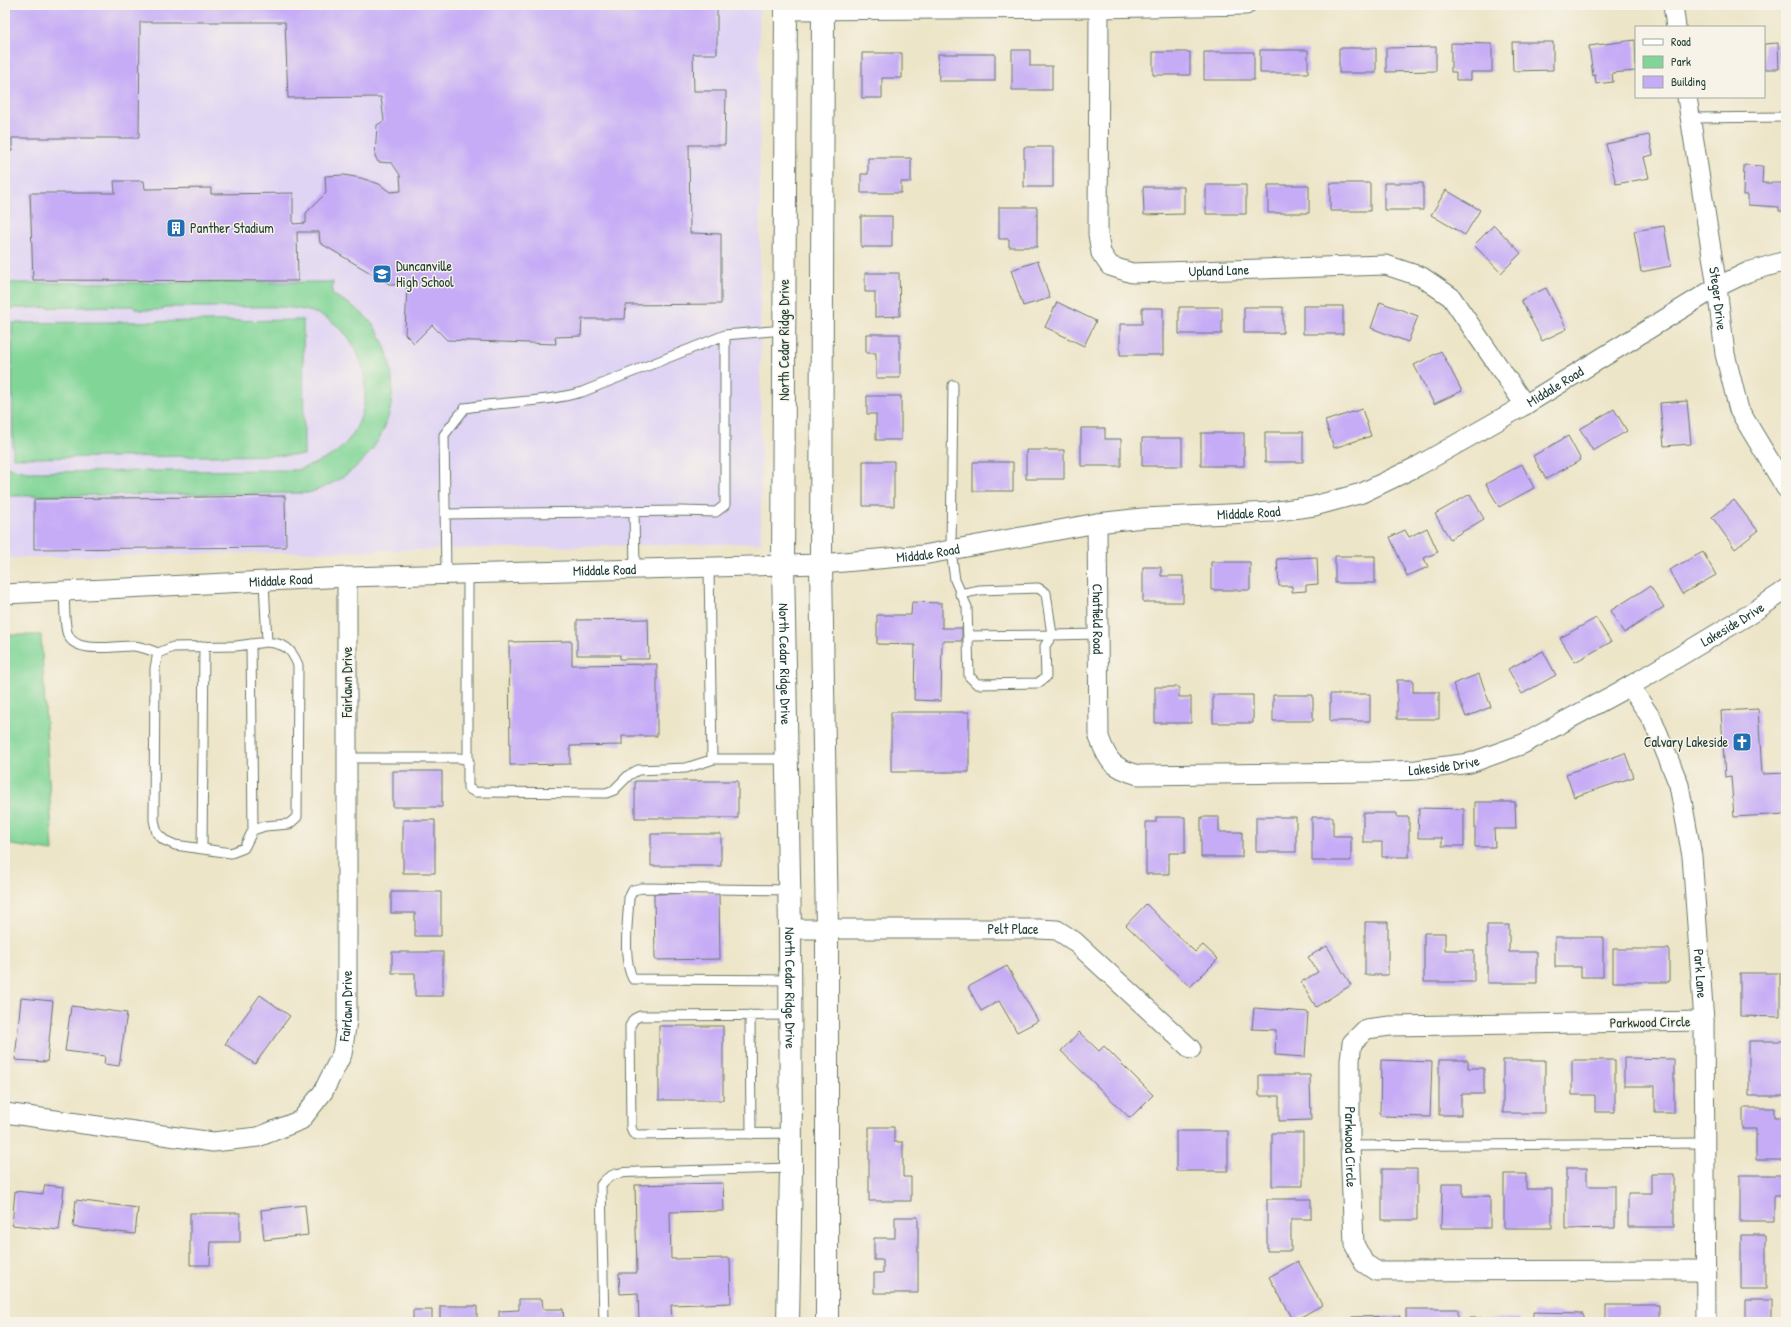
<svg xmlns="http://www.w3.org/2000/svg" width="1791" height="1327" font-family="'Patrick Hand',sans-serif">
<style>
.built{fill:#e0d4f4}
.green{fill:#81d597;stroke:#508966}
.building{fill:#c6acf6}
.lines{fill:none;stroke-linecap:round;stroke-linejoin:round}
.lane-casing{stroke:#677868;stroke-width:11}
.street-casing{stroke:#677868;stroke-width:21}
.secondary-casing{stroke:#677868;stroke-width:24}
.lane{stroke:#fff;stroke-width:9}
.street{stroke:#fff;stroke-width:19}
.secondary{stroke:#fff;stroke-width:22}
.labels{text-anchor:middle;stroke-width:3;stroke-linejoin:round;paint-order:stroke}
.poi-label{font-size:14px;fill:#1f3d34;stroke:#f7f3e8;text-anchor:start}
.street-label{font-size:14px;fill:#1f3d34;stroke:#f7f3e8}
</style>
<rect width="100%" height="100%" fill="#f7f3e8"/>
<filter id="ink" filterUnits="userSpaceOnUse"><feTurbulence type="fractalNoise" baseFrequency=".025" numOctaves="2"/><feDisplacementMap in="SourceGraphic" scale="8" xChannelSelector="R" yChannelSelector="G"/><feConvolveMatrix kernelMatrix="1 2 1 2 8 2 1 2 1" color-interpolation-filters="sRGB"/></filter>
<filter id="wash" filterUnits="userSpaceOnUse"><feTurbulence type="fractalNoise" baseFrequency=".012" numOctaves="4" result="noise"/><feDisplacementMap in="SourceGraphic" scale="16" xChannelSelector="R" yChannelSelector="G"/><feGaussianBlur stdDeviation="0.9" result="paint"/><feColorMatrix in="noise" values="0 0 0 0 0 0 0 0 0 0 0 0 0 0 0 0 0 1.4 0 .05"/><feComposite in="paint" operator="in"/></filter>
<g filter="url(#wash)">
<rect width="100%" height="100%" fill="#ede5c8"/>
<path class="built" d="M5,5H759L761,543L5,558Z"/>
<path class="green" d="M333,282L332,294C344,301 357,308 367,318C378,329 386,346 389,361C404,423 366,476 308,493L5,496V467L27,472L296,470C310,466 329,459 340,449C381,412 371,336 318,314C294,305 269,307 243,307C217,307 191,307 164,307L163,310H139L133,306L17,308L5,311V283Z
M303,320L304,455L13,458L12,323Z
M5,635H41L53,851L5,844Z"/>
<g id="blocks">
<path class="building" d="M5,5H717V54H693L694,91H726L725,145H689L690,233L721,234V304L626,305L625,319H582L581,336L555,337L556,344L447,340L432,325L414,343L405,334L407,284L391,285L320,243L319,232H297L298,281L33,280L30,193H115L114,181H144L145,189L211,188V194L293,193V224L306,223V213L326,193L325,176L344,175L361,178L379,184L390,192L401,191L400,175L392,163L378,162L375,156L377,125L384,121L381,97L288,98L285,22H140L139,138H12V151H5Z
M1635,40L1636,71L1612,73L1613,82L1596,84L1595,75L1593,76L1589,46Z
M1512,42H1553V70L1513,71Z
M1451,43L1492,44V72H1471V80H1456V72H1451Z
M1778,43L1779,69H1764V44Z
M1436,47V71L1386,72V48Z
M1339,48H1376V73H1339Z
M1012,50H1030V66H1052V90H1012Z
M1260,50H1308V73H1260Z
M1153,52H1190V75H1153Z
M1204,52H1254V80H1204Z
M862,53H902V78H882V98H862Z
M938,54H995V81H939Z
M1649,135L1653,155L1644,157L1649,178L1616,184L1606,144Z
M1024,147H1053V187H1024Z
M868,158H911V182H901V193H861V174H868Z
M1744,165L1763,166L1762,183H1786V211H1779V207L1748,205V195H1743Z
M1330,183H1370V211H1330Z
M1384,183H1423V210H1384Z
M1206,185H1246V214H1206Z
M1268,185H1309V213H1268Z
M1143,187H1184V214L1144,215Z
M1446,190L1480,210L1465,235L1431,215Z
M999,207H1037V247H1009V239H999Z
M861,216H892V247H861Z
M1494,225L1521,253L1501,273L1474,245Z
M1664,226L1671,266L1641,272L1634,231Z
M1038,261L1050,298L1023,306L1011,270Z
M865,273H899L900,316L875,317V292H865Z
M1546,288L1567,329L1542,341L1521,300Z
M1057,302L1096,321L1084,346L1045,327Z
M1380,302L1418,316L1408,342L1371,328Z
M1303,306H1343V334H1303Z
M1179,307H1222V334H1179Z
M1244,307H1283V333H1244Z
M1142,308H1163V355H1120V324H1142Z
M866,334H900V378H876V353H866Z
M1441,351L1462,391L1434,404L1414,365Z
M867,396H901V440H876V414H867Z
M1687,401L1691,444L1664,446L1660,403Z
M1362,409L1371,436L1334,448L1325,421Z
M1614,409L1627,431L1593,451L1580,429Z
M1081,428H1105V439H1121V466H1081Z
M1265,432H1303V462H1265Z
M1201,433H1244V466H1201Z
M1568,436L1581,460L1546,479L1533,456Z
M1142,438H1182V466H1142Z
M1026,450H1064V479H1026Z
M863,461H894V506H863Z
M973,462H1013V491H973Z
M1522,464L1534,488L1499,507L1486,484Z
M1470,494L1484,519L1450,539L1435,514Z
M285,496L286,547L34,549V499Z
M1734,500L1758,531L1735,549L1712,517Z
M1427,528L1438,552L1424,558L1428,567L1407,576L1390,537L1405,530L1409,537Z
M1703,552L1716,575L1682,594L1669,570Z
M1335,556H1375V583H1335Z
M1317,557L1318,584L1306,585V591L1292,592V586H1279L1277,559Z
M1211,562H1250V590H1211Z
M1143,567H1161V576H1183V602H1143Z
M1650,586L1664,607L1624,633L1610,611Z
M912,602L942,603V628H962V641H942L941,701L914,700L915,645L877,644V615H911Z
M1596,618L1611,642L1575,662L1560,638Z
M648,619L649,659H620V655H577V620Z
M572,641V665L657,664V736H622V745L570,746V764L510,765L509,642Z
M1543,651L1556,675L1522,694L1508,669Z
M1479,674L1491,707L1466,717L1453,684Z
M1397,680H1413V692H1439V719H1397Z
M1155,687H1179V697H1191V723H1155Z
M1330,694H1370V721H1330Z
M1213,695H1253V723H1213Z
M1273,695H1313V721H1273Z
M1758,709L1762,774L1786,773V814L1734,817L1731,776L1725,777L1721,711Z
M891,712H969V772H891Z
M1625,753L1634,777L1574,797L1566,774Z
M393,771H442V807H393Z
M635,781H738V818H635Z
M1475,802H1515L1516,829H1494L1495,847H1475Z
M1419,808L1464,809V846H1442V838H1418Z
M1363,813H1397V817H1409V857H1382V842H1363Z
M1156,817H1185V853H1169V874H1146V822H1156Z
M1201,817H1219V832H1242V857H1201Z
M1256,817H1296V852H1256Z
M1312,817H1333V836H1351V861H1312Z
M403,820H435V873H403Z
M651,834H721V866H651Z
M391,892H441V936H415V913H391Z
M719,893L720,959L655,960L654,894Z
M1146,904L1195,952L1203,945L1218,959L1190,987L1126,925Z
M1365,922H1388V975H1365Z
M1487,925H1509V952H1537V983H1487Z
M1424,933H1445V950H1474V982H1424Z
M1555,937H1603V977H1581V967H1555Z
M1327,946L1351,985L1316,1007L1301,982L1318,972L1308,957Z
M1613,949H1669V982H1613Z
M392,952H443V996H415V973H392Z
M1007,966L1038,1021L1017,1032L999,1001L981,1011L968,987Z
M1740,973H1780V1017L1740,1016Z
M260,995L290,1016L255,1064L225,1044Z
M21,998L53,1001L47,1062L15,1060Z
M71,1006L127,1013L119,1066L104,1064L105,1056L65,1051Z
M1254,1008L1308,1012L1305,1057L1275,1055L1276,1030L1252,1029Z
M659,1026H723V1100H659Z
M1079,1032L1099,1051L1104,1046L1153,1095L1130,1118L1061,1051Z
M1749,1041H1786V1096H1749Z
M1624,1058L1674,1059V1113H1655V1086H1624Z
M1381,1060L1432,1062L1430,1117L1380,1116Z
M1439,1060H1468V1068H1484V1094H1461V1115H1439Z
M1503,1060H1545V1113H1503Z
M1572,1060H1615V1112H1595V1095H1572Z
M1259,1075H1310L1311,1120L1279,1121V1096H1259Z
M1743,1108H1774V1117H1786V1160H1756V1129H1743Z
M869,1127H894V1142H903V1177H911V1201H869Z
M1176,1131H1228V1171H1176Z
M1272,1133H1303V1186H1272Z
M1566,1168H1587V1186H1615V1228L1566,1229Z
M1382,1169H1417V1220H1382Z
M1504,1174H1526V1189H1552V1228H1504Z
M1651,1174H1674V1227H1628V1193H1651Z
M1740,1175H1786V1196H1774V1221H1740Z
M723,1183L724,1211L670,1212L671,1259L730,1258L731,1303L671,1305L672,1322H639L638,1293L620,1294L619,1273H637L635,1185Z
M1442,1184H1463V1196H1490V1228H1441Z
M45,1185L64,1187L59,1230L12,1225L15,1191L43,1194Z
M1267,1199H1311V1219H1291V1251H1267Z
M76,1200L138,1208L135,1234L73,1227Z
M305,1205L308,1235L264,1240L261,1210Z
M190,1213H240V1242H211L210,1265H190Z
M895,1217H918V1293H874V1273H883V1260H874V1238H895Z
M1741,1235H1766V1289H1741Z
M1298,1261L1322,1305L1294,1321L1269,1277Z
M519,1299H542L543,1309H563L564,1322H499V1311L519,1310Z
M1745,1300H1771V1322H1745Z
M1606,1305H1659V1322H1606Z
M440,1306H477V1322H440Z
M1406,1309H1458V1322H1406Z
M413,1310H432V1322H413Z
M1533,1312L1583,1313V1322H1533Z
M1400,1316V1322H1352V1317Z
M1470,1318H1519V1322H1470Z"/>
</g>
</g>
<g filter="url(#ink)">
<use href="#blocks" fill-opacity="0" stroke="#677868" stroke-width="1"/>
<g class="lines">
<defs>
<path id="lane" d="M1691,118L1786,117
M953,385L951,551L955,580L967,607L969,676L977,684L1038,683L1046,677L1045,646L1052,635L1098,634
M634,512L635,569
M445,514L681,511L716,512L725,505V335
M709,567L712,759
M468,574V788L475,792L606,793L614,790L629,775L638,770L686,768L714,759H787
M446,575L444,435L465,408C504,401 543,403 582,392L725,335L784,330
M264,582L267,642L236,646L173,647L158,653L155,668L154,820L157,833L164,840L175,845L231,853L244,848L253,830L265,826L289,824L297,817L298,665C291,648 285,644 267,642
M64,592C65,604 64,620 67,632C73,656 116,645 134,646C143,647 150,650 158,653
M960,594L980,590L1038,588L1046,593L1052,635L968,636
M251,644L253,830
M347,758H459L465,759L469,762
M202,849L204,646
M789,890L642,888L633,890L629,898C628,920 622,959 633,979L790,980
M750,1015L751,1134
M790,1015L640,1016L634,1019L630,1026L631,1127L633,1133L637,1135L790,1133
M1350,1146L1704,1143
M604,1322L601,1185C611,1171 622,1173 638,1172L791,1168"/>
<g id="street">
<path d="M1673,5L1676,27"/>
<path id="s1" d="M1099,8L1098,234L1101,253L1110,266L1132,273L1386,265L1422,277L1451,297L1525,405"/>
<path d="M786,10L1099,8L1246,5"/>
<path id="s2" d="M1687,97L1717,287L1725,354L1739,410L1786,488"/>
<path id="s3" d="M1097,523L1099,737C1108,762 1112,767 1138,775L1371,772L1416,770L1470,763L1523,744L1630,686L1750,614L1786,590"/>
<path id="s4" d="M5,594L347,577L821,564L923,555L1097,523L1143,518L1271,512L1314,506L1362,493L1418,466L1525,405L1717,287L1748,272L1786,261"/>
<path id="s5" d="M1630,686L1653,721L1679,785L1692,856L1704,1021L1706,1322"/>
<path id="s6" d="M790,929H1039L1057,930L1074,941L1191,1049"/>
<path id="s7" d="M1704,1021L1390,1026L1366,1029L1352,1043L1350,1060V1146L1354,1244L1364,1263L1376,1271L1705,1270"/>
<path id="s8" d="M5,1113L213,1142L258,1137L301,1120L323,1092L342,1054L347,1020V577"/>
</g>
<g id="secondary">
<path id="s9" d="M786,5L783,565L790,929L791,1168L788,1322"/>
<path d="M823,5L821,564L827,929V1322"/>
</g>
</defs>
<use href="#lane" class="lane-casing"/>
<use href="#street" class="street-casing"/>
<use href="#secondary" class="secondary-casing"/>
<use href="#lane" class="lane"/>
<use href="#street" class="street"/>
<use href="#secondary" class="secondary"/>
</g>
</g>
<defs>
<symbol id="building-square" viewBox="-11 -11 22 22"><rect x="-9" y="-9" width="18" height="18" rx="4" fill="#1f6fb2" stroke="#f7f3e8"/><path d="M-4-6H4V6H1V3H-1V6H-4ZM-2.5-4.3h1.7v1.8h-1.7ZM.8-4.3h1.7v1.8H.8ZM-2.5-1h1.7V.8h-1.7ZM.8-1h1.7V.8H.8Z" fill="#fff"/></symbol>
<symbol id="school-square" viewBox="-11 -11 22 22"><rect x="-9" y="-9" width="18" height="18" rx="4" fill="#1f6fb2" stroke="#f7f3e8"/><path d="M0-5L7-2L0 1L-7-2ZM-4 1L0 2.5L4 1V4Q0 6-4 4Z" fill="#fff"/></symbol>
<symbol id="church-square" viewBox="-11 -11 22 22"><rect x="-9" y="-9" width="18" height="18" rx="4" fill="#1f6fb2" stroke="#f7f3e8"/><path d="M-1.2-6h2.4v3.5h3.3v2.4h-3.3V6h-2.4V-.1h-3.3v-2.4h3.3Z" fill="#fff"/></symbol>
</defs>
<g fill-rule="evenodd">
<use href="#building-square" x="165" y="217" width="22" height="22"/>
<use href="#school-square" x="371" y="263" width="22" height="22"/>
<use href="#church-square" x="1731" y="731" width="22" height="22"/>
</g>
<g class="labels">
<g class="poi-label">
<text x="190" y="233">Panther Stadium</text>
<text x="396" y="271">Duncanville<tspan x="396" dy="16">High School</tspan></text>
<text x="1728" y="747" text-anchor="end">Calvary Lakeside</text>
</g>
<g class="street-label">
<text dy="5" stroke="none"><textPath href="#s1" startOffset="371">Upland Lane</textPath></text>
<text dy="5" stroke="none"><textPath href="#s2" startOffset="204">Steger Drive</textPath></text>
<text transform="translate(784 340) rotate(-90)" y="5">North Cedar Ridge Drive</text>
<text dy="5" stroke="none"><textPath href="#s4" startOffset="1584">Middale Road</textPath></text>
<text dy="5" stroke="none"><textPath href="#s4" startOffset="1248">Middale Road</textPath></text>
<text dy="5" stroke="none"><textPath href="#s4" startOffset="924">Middale Road</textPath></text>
<text dy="5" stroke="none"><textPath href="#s4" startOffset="600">Middale Road</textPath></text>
<text dy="5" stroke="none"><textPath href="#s4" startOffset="276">Middale Road</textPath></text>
<text dy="5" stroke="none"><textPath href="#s3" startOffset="96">Chatfield Road</textPath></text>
<text dy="5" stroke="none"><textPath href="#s3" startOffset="902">Lakeside Drive</textPath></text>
<text dy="5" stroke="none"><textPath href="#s9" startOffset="659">North Cedar Ridge Drive</textPath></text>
<text transform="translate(347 682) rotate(-90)" y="5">Fairlawn Drive</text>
<text dy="5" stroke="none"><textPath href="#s3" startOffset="578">Lakeside Drive</textPath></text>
<text dy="5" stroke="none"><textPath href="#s6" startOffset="223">Pelt Place</textPath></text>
<text dy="5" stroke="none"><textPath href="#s5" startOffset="301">Park Lane</textPath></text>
<text dy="5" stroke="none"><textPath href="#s9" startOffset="983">North Cedar Ridge Drive</textPath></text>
<text dy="5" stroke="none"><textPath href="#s8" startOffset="428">Fairlawn Drive</textPath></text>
<text transform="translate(1650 1022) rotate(-1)" y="5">Parkwood Circle</text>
<text dy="5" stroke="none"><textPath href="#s7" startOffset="462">Parkwood Circle</textPath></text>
</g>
</g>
<rect width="1791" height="1327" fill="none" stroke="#f7f3e8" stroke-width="20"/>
<rect x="1635" y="26" width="130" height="72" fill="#f7f3e8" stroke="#a1aaa0"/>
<rect x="1643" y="39" width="20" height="6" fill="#ffffff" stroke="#a1aaa0"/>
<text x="1671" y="46" font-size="12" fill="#1f3d34">Road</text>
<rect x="1643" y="56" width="20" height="12" fill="#81d597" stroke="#a1aaa0"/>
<text x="1671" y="66" font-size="12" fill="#1f3d34">Park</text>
<rect x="1643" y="76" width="20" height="12" fill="#c6acf6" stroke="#a1aaa0"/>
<text x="1671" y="86" font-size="12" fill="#1f3d34">Building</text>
</svg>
